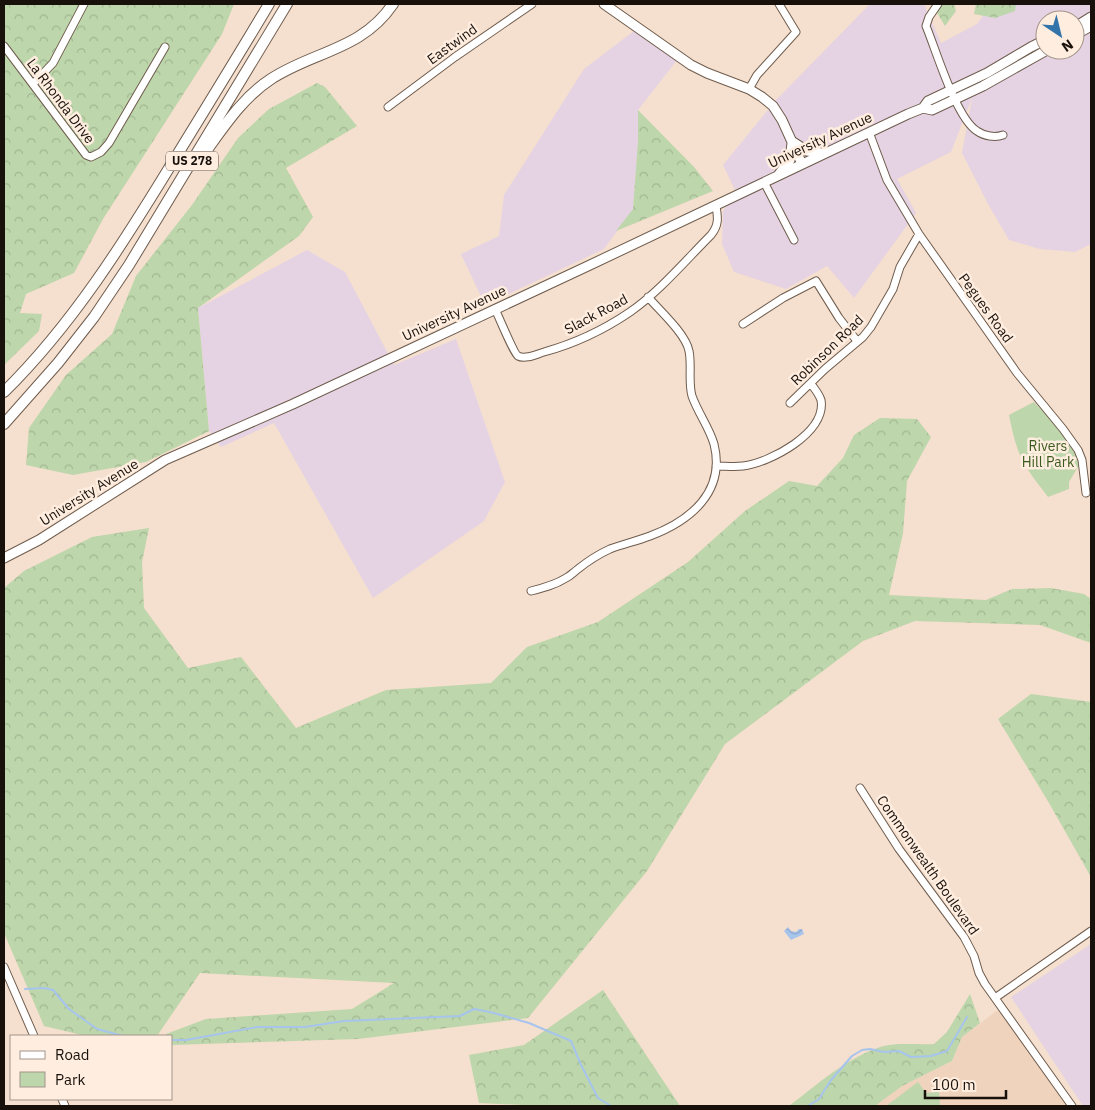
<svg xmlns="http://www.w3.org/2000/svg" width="1095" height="1110" font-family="'IBM Plex Sans',sans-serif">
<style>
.commercial{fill:#e5d3e4;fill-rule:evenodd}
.built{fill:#efd3bc}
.forest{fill:url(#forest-crowns)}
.green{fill:#bdd6ab}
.water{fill:url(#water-waves)}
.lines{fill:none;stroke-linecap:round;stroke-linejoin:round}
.stream{stroke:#a7c4ed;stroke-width:2}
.minor-casing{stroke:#6f5c4d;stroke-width:9}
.major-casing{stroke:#6f5c4d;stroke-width:11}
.highway-casing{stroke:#6f5c4d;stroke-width:12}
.minor{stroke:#fff;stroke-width:7}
.major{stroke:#fff;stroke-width:9}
.highway{stroke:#fff;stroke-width:10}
.labels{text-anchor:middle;stroke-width:5;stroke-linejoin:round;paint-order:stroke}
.shield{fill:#ffeddf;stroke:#5d534b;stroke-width:1}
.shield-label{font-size:12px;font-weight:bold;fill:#18110b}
.street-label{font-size:14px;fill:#18110b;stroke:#ffeddf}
.park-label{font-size:14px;fill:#3b5b1e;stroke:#ffeddf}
</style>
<defs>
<pattern id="forest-crowns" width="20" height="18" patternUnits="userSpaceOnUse" patternTransform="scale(1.25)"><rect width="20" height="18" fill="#bdd6ab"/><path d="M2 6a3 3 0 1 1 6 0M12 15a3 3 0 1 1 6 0" fill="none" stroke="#a2b792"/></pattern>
<pattern id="water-waves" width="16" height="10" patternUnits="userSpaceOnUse" patternTransform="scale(1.25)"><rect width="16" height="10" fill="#a7c4ed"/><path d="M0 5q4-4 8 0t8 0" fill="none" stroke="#8fa7ca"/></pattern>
</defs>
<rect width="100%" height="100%" fill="#f5dfce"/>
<path class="commercial" d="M870,4H924L941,43L977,24L991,4H1089L1091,7V244L1075,252L1040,249L1009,240L988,204L962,153L972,98L951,152L897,179L916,213L854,298L827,266L786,289L734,272L722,244L723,211L735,190L723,165L776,100ZM1045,20H1075V50H1045Z
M634,31L678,59L638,110V141L633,209L604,249L485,305L461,254L499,236L504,195L584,69Z
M307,250L345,272L394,365L456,339L505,482L484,521L373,598L274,423L221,447L209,431L198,308Z
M1091,944V1106H1083L1011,997Z"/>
<path class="built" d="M1002,1007L1070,1106H875L902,1086L952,1061L962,1037Z"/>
<path class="forest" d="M4,4H234L222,34L103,219L74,273L26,294L20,313L42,314L39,331L4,365Z
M932,4H954L956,11L945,26Z
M976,4H1016L1015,11L995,18L974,14Z
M317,83L325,87L357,126L286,168L313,217L299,236L198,308L209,431L146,462L73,475L26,465L29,428L66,375L112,334L136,276L192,205L238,138L269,109Z
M638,110L694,167L713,191L616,231L633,209L638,141Z
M880,418L917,419L931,437L907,481L903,533L889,595L986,600L1012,589L1051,588L1084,594L1091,599V643L1040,625L915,621L863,641L725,744L647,871L528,1018L358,1039L171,1045V1036H165L166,1034L206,1019L352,1009L394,983L200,973L157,1036H86L44,1026L4,933V588L24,571L92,537L149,528L142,562L144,608L188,668L241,657L296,728L386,690L491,683L527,647L598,622L688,562L745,511L789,481L817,486L843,458L854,435Z
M1031,694L1091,702V877L1049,803L998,719Z
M603,990L680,1106H546L479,1103L469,1055L524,1045Z
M970,994L980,1023L962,1037L952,1061L902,1086L875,1106H789C818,1084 845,1059 880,1047C896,1042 917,1045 934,1044L947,1032Z"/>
<path class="green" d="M1034,402C1052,420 1072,440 1079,465L1069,482V489L1048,497C1042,488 1034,480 1029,471C1017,454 1013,435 1009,415Z
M918,1082L926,1093L939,1092L940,1106H886Z"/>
<path class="water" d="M788,927L791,931L796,932L799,929H802L804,934L791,940L784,931Z"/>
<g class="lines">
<path class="stream" d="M25,989L44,988L53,990L69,1009L97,1029L123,1036
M171,1040H186L257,1027H305L344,1021L460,1016L474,1009L490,1012L529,1023L571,1041L581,1065L598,1098L611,1106
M797,1106H801
M808,1106L819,1099L831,1080L852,1056L862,1050L870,1049L884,1052L899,1051L911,1057L931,1056L947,1051L967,1017"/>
<defs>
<path id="minor" d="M938,4L929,17L926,26C936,50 956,118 977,131C984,136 995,138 1003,135
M4,46L86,155L91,157L101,152L109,143L165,47
M33,84L53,63L84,4
M749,89L757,75L796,32L779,4
M388,107L455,57L532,4
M869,132L887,180L919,234L1017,373L1063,429L1078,450L1082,460L1086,493
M764,182L794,240
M495,309C499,317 514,354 518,356C525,360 537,354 544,352C573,344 605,329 630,312C660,291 685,261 711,235C719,225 718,218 716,206
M743,324L783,298L816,281L839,318L857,341
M790,403L825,369L863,337L871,327L893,289L900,267L919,234
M716,466C725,466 734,467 743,466C769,463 827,433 821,400C819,394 815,389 811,384
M531,591C543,588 555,585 566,578C570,576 574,572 578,569C588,561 599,554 610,549C623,544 637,541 650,536C690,521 726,492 714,444C709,427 698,413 692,396C688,382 692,365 689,351C686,334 659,310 648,297
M860,788L899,849L964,937L974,956L979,973L985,984L1072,1106
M4,967L34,1036
M995,998L1091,931
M62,1099L65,1106"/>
<path id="major" d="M604,4L691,65L707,73L749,89L762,97L773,106L782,120L802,164
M1075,27L1091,17
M1075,35L1091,26
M923,108L928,101L987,73L1031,47L1045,40
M793,142L807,151L822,153
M779,174L790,160L792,143
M4,558L39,540L165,460L293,404L590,265L908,114L923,108L932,110L983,86L1047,50"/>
<path id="highway" d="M198,162C220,133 240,99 271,79C314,51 362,50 393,4
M4,392C73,324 124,242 174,160C206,108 238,56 269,4
M4,424L58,363L94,317L129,265L287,4"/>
</defs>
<use href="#minor" class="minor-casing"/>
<use href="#major" class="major-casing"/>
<use href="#highway" class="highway-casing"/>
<use href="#minor" class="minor"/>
<use href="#major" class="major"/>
<use href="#highway" class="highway"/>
</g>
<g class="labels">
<rect class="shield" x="166" y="151.5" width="52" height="19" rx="4"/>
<g class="shield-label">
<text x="192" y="165">US 278</text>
</g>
<g class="street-label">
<text transform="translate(452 44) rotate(-36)" y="5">Eastwind</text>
<text transform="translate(61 101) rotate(53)" y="5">La Rhonda Drive</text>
<text transform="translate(820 140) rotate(-25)" y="5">University Avenue</text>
<text transform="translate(986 308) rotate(54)" y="5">Pegues Road</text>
<text transform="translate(454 313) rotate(-25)" y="5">University Avenue</text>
<text transform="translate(596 314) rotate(-28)" y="5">Slack Road</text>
<text transform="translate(827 350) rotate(-44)" y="5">Robinson Road</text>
<text transform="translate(89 492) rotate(-32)" y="5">University Avenue</text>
<text transform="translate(928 865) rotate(55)" y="5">Commonwealth Boulevard</text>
</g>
<g class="park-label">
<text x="1048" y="451">Rivers<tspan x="1048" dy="16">Hill Park</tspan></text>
</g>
</g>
<rect width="1095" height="1110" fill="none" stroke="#18110b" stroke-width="10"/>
<rect x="10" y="1035" width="162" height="65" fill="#ffeddf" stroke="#a3958a"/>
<rect x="20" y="1051" width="25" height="8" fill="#ffffff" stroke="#a3958a"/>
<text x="55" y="1060" font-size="15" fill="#18110b">Road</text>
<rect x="20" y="1072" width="25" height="15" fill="#bdd6ab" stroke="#a3958a"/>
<text x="55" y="1085" font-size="15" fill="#18110b">Park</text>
<g transform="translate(1060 35) rotate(145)"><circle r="24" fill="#ffeddf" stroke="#a3958a"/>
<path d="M0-4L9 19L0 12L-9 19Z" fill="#3274aa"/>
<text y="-8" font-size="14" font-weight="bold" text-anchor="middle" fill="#18110b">N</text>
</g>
<path d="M925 1090v8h81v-8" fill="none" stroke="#18110b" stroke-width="2.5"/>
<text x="932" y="1090" font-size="15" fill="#18110b" stroke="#ffeddf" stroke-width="4" paint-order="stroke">100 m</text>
</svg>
